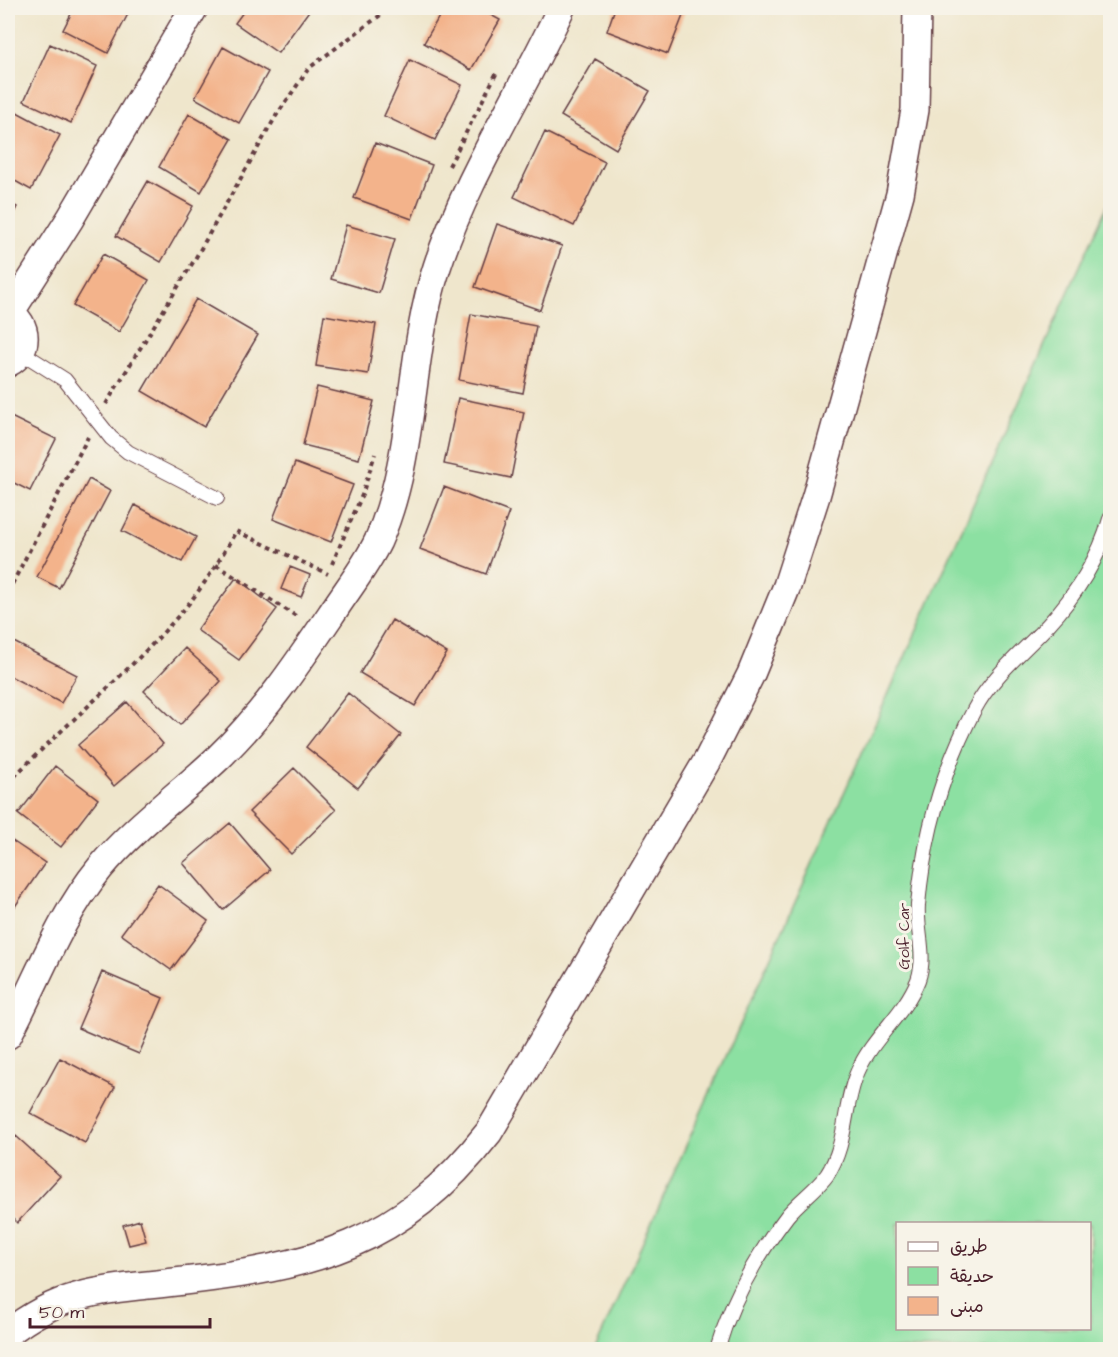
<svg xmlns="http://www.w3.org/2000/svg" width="1118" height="1357" font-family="'Architects Daughter','Playpen Sans Arabic',sans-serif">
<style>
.green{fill:#8ce0a2;stroke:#6b8066;stroke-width:1.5;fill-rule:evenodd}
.building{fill:#f3b38b}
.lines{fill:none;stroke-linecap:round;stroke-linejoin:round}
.service-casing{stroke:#633d43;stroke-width:16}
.minor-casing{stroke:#633d43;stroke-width:30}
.path{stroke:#633d43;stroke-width:4;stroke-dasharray:4.5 4.5;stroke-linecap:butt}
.service{stroke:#fff;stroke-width:14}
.minor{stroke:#fff;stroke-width:27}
.labels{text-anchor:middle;stroke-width:6;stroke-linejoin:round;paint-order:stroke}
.street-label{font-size:16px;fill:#4a1f2b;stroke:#f7f3e8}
</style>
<rect width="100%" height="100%" fill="#f7f3e8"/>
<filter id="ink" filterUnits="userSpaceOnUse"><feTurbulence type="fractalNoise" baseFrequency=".0167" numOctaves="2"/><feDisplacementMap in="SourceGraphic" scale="12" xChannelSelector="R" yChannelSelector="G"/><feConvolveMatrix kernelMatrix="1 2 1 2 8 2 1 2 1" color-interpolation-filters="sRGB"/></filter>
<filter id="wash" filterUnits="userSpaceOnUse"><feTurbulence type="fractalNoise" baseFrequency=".008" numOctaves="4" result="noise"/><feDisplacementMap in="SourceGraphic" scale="24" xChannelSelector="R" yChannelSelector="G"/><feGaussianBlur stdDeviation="1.35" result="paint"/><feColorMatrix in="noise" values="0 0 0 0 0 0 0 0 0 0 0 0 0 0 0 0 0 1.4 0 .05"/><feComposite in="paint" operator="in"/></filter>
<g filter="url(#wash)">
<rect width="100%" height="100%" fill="#efe6cc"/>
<path class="green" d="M1110,199V1349H595ZM898,1224H1090V1328H898Z"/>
<g id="blocks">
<path class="building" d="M74,8H131L108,53L63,30Z
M246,8H311L278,53L235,23Z
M444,8H478L500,20L471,70L424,43Z
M615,8H686L668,54L607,31Z
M50,44L97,66L71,123L24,101Z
M223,47L268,72L239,123L195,98Z
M595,59L650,91L616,149L561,116Z
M410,60L462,85L435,140L384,116Z
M15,111L60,135L31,190L8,177V125Z
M189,114L232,139L201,192L159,167Z
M545,132L605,162L574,226L514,197Z
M375,143L432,165L412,219L354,198Z
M148,181L193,206L161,262L116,236Z
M8,202L17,207L8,224Z
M497,224L562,246L540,310L475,287Z
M346,225L395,239L379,293L331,279Z
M103,254L149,280L119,332L73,306Z
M196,299L258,335L204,427L142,391Z
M471,314L536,326L523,393L459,380Z
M324,315L376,324L368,374L316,366Z
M317,387L374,401L359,459L303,445Z
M458,398L524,412L511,478L444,464Z
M9,416L56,439L30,491L8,480Z
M295,463L353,485L331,542L273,519Z
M89,479L110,491L59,588L37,577Z
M444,487L509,512L486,574L420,549Z
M135,505L196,537L182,562L122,531Z
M290,567L310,575L301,597L281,589Z
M236,578L277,609L239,660L197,630Z
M392,620L447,653L415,706L360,673Z
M8,639L77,675L61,703L8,675Z
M185,648L221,681L180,725L144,691Z
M348,693L401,735L358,788L306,747Z
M127,702L163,744L114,786L78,745Z
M55,766L98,799L61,847L18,814Z
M294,768L336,810L291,854L249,812Z
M230,823L270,870L223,910L183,863Z
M8,838L45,863L9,915L8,914Z
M158,884L208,921L171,970L121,934Z
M102,972L163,998L139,1054L78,1028Z
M60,1058L115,1087L85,1143L30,1113Z
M16,1136L60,1176L17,1223L8,1214V1145Z
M140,1220L146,1241L129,1245L123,1225Z"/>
</g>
</g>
<g filter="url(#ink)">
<use href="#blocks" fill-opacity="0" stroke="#633d43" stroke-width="1.5"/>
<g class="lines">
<defs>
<path id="service" d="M21,352L65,380L111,438L128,452L217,498
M717,1350C731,1302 757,1255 787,1216C799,1201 816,1190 827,1175C848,1143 843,1104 858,1071C873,1037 904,1015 918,980C927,955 916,931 918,905C924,837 942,771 974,710C992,676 1022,653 1048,625C1075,596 1100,557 1110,519"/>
<path id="minor" d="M8,312C29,323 30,352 8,363
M10,313L70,219L194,8
M8,1035C38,979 59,918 100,868C135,826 179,795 218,758C265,713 300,660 336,607C350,586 367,564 378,541C416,455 408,355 437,267C467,175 521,95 561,8
M8,1333C64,1289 107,1290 175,1282C312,1267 400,1246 489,1132L708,759L751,674L787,586L816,496L900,194L915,110L917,8"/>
</defs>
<use href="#service" class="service-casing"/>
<use href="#minor" class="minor-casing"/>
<path class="path" d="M449,166L496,74
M106,404L195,259L276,116L309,68L390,8
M332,564L362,495L375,454
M216,565L299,618
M8,592L88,437
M8,783C64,725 127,675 180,614C202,589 220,560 236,531L328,574"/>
<use href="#service" class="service"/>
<use href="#minor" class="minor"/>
</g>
</g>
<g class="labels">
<g class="street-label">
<text transform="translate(903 936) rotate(-90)" y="6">Golf Car</text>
</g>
</g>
<rect width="1118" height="1357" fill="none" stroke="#f7f3e8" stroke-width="30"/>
<rect x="896" y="1222" width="195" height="108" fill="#f7f3e8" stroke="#b29e9c" stroke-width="1.5"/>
<rect x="908" y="1242" width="30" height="9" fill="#ffffff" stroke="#b29e9c" stroke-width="1.5"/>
<text x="950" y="1252" font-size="18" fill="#4a1f2b">طريق</text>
<rect x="908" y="1267" width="30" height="18" fill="#8ce0a2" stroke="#b29e9c" stroke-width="1.5"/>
<text x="950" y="1282" font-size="18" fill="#4a1f2b">حديقة</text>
<rect x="908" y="1297" width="30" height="18" fill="#f3b38b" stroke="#b29e9c" stroke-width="1.5"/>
<text x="950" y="1312" font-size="18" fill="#4a1f2b">مبنى</text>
<path d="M30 1318v9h180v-9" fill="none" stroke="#4a1f2b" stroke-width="3"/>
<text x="39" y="1318" font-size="18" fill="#4a1f2b" stroke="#f7f3e8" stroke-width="4.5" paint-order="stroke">50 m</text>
</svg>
